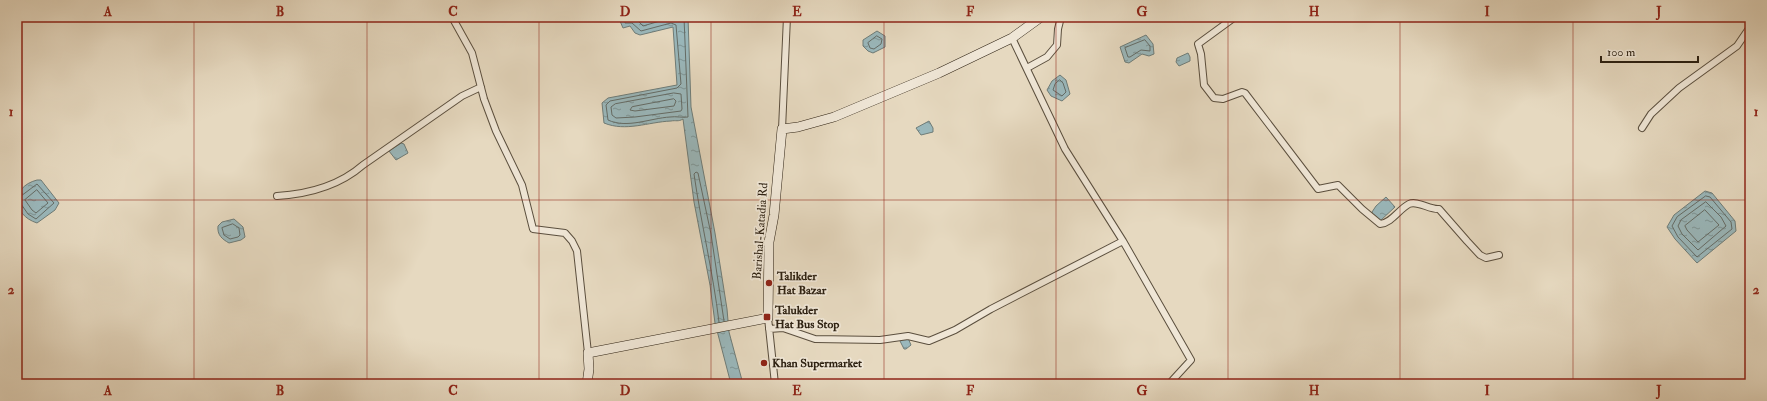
<svg xmlns="http://www.w3.org/2000/svg" width="1767" height="401" font-family="'IM FELL Double Pica',serif">
<style>
.water{fill:url(#water-ripples);stroke:#6e7c78}
.lines{fill:none;stroke-linecap:round;stroke-linejoin:round}
.shore{stroke:#646c67;stroke-width:1}
.minor-casing{stroke:#5b4f3e;stroke-width:8}
.secondary-casing{stroke:#2d2112;stroke-width:10}
.minor{stroke:#efe6d6;stroke-width:6}
.secondary{stroke:#efe6d6;stroke-width:9}
.grid{fill:none;stroke:#8f2418;stroke-width:1;stroke-opacity:0.55}
.poi-dot{fill:#8f2418;stroke:#efe6d6;stroke-width:1.5}
.labels{text-anchor:middle;stroke-width:3.5;stroke-linejoin:round;paint-order:stroke}
.street-label{font-size:12px;fill:#2d2112;stroke:#efe6d6}
.poi-label{font-size:12px;font-weight:bold;fill:#2d2112;stroke:#efe6d6;text-anchor:start}
.neatline{fill:none;stroke:#8f2418;stroke-width:1.5}
.grid-label{font-size:13px;text-anchor:middle;font-weight:bold;fill:#8f2418}
</style>
<defs>
<pattern id="water-ripples" width="26" height="14" patternUnits="userSpaceOnUse"><rect width="26" height="14" fill="#9ab8bc"/><path d="M2 4q2-2 4 0t4 0M15 11q2-2 4 0t4 0" fill="none" stroke="#7e9597"/></pattern>
</defs>
<rect width="100%" height="100%" fill="#e6d9c0"/>
<filter id="stains"><feTurbulence type="fractalNoise" baseFrequency=".005" numOctaves="4"/><feColorMatrix values="0 0 0 0 .2 0 0 0 0 .09 0 0 0 0 .02 0 0 0 .5 -.17"/></filter>
<radialGradient id="worn" r=".72"><stop offset=".6" stop-color="#630" stop-opacity="0"/><stop offset="1" stop-color="#630" stop-opacity=".3"/></radialGradient>
<path class="water" d="M622,17H688L691,107L715,233L727,309L729,332L743,384H731L715,323L710,285L694,202L683,119C678,122 676,120 671,121C648,122 626,132 604,123L602,103L608,98L677,85L673,27L640,35L635,33L630,26L623,28L620,21Z
M877,31L885,36V47L873,53L868,51L863,46V40Z
M1146,35L1153,44L1154,54L1149,56L1142,54L1129,63L1125,62L1120,47Z
M1188,53L1190,57V61L1179,66L1176,62L1177,58Z
M1060,75L1066,80L1070,94L1062,101L1051,96L1047,90L1052,81Z
M929,121L933,128V132L921,135L916,128Z
M401,143L404,144L408,153L396,160L389,151Z
M37,180H41L59,203L55,210L37,223C12,215 10,187 37,180Z
M1705,191L1712,193L1735,221L1736,231L1697,263L1675,239L1667,227L1674,215Z
M1386,197L1395,207L1380,221L1373,215L1372,212L1376,206Z
M234,219L243,227L245,237L241,240L229,243C222,239 217,235 218,226L222,222Z
M908,338L911,345L906,349H904L899,339Z"/>
<g class="lines">
<path class="shore" d="M625,17V23H632L641,31L671,23L676,25L681,84L677,88L610,101L606,105L608,120C627,129 651,118 670,117C676,116 683,118 688,117L684,17
M631,17L636,19L643,26L670,18L677,19L679,17
M877,36L882,39L881,44L874,49L870,48L868,43Z
M1145,40L1150,46V51L1141,50L1130,57H1128L1125,48Z
M1060,80L1063,83L1066,92L1062,96L1053,90L1055,84Z
M674,93L681,94L682,109L681,111L635,117L616,118L612,115L611,107L615,104Z
M674,99L676,101L674,106L635,111L630,110L632,107Z
M37,190L48,203L36,213L32,210L25,200Z
M1706,196L1710,197L1731,222L1732,229L1697,257L1678,237L1672,226L1677,217Z
M17,197L21,196L37,184L54,203L36,219L28,214L21,204L17,203
M1706,202L1721,217L1726,226L1698,250L1682,234L1678,226L1681,220Z
M1705,210L1719,225L1698,242L1687,230L1685,226Z
M233,224L239,228L240,235L238,237L230,239L224,235L222,228Z
M719,322C713,272 701,223 694,174L696,172L698,173L711,234L724,321"/>
<defs>
<path id="minor" d="M452,17L472,53L484,99L496,131L522,185L533,229L565,233L572,241L577,251L588,353
M1235,17L1198,44L1201,54L1204,85L1214,98L1223,99L1242,92L1245,93L1318,189L1338,185L1362,209L1380,224C1392,223 1399,209 1409,204C1417,200 1430,210 1439,209L1467,241L1480,255L1486,258L1499,255
M1012,38L1065,149L1123,241L1191,360L1169,384
M1027,68L1047,57L1057,45L1058,29L1061,17
M1642,128L1651,114L1679,88L1737,46L1750,27
M782,129L787,17
M277,196C309,194 339,186 363,165L462,96L481,87
M768,318L775,384
M769,329L783,328L815,339L880,340L908,336L929,341L955,330L991,309L1123,241"/>
<path id="secondary" d="M587,384L589,369L588,353L768,318L769,242L774,215L782,129L798,127L834,117L939,73L1012,38L1041,17"/>
</defs>
<use href="#minor" class="minor-casing"/>
<use href="#secondary" class="secondary-casing"/>
<use href="#minor" class="minor"/>
<use href="#secondary" class="secondary"/>
</g>
<path class="grid" d="M194,17V384M367,17V384M539,17V384M711,17V384M884,17V384M1056,17V384M1228,17V384M1400,17V384M1573,17V384M17,200H1750"/>
<g class="poi-dot">
<circle cx="769" cy="283" r="4"/>
<rect x="763" y="313" width="8" height="8" rx="2"/>
<circle cx="764" cy="363" r="4"/>
</g>
<g class="labels">
<g class="street-label">
<text transform="translate(760 231) rotate(-86)" y="4">Barishal-Katadia Rd</text>
</g>
<g class="poi-label">
<text x="777" y="280">Talikder<tspan x="777" dy="14">Hat Bazar</tspan></text>
<text x="775" y="314">Talukder<tspan x="775" dy="14">Hat Bus Stop</tspan></text>
<text x="772" y="367">Khan Supermarket</text>
</g>
</g>
<rect width="1767" height="401" fill="none" stroke="#e6d9c0" stroke-width="44"/>
<path d="M1601 56v6h97v-6" fill="none" stroke="#2d2112" stroke-width="2"/>
<text x="1607" y="56" font-size="12" fill="#2d2112" stroke="#efe6d6" stroke-width="3" paint-order="stroke">100 m</text>
<rect x="22" y="22" width="1723" height="357" class="neatline"/>
<g class="grid-label">
<text x="108" y="16">A</text>
<text x="280" y="16">B</text>
<text x="453" y="16">C</text>
<text x="625" y="16">D</text>
<text x="797" y="16">E</text>
<text x="970" y="16">F</text>
<text x="1142" y="16">G</text>
<text x="1314" y="16">H</text>
<text x="1487" y="16">I</text>
<text x="1659" y="16">J</text>
<text x="11" y="116">1</text>
<text x="1756" y="116">1</text>
<text x="11" y="294">2</text>
<text x="1756" y="294">2</text>
<text x="108" y="395">A</text>
<text x="280" y="395">B</text>
<text x="453" y="395">C</text>
<text x="625" y="395">D</text>
<text x="797" y="395">E</text>
<text x="970" y="395">F</text>
<text x="1142" y="395">G</text>
<text x="1314" y="395">H</text>
<text x="1487" y="395">I</text>
<text x="1659" y="395">J</text>
</g>
<rect width="100%" height="100%" filter="url(#stains)"/>
<rect width="100%" height="100%" fill="url(#worn)"/>
</svg>
